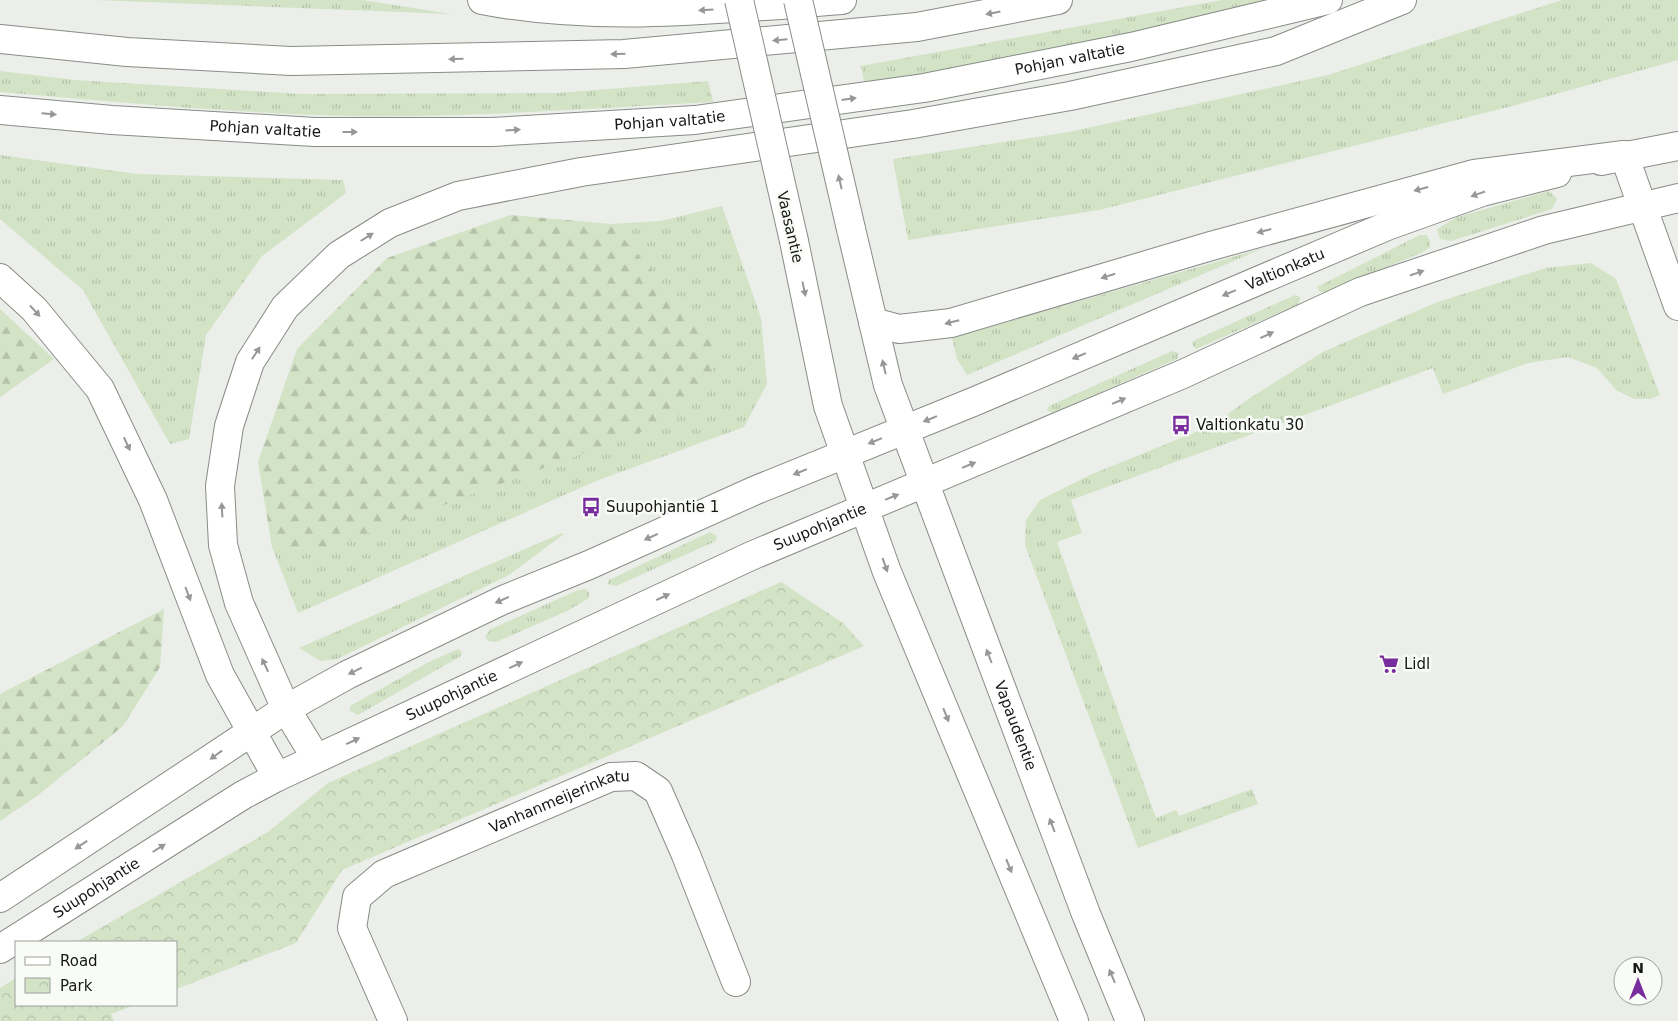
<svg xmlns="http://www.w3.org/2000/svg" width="1678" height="1021" font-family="'DejaVu Sans',sans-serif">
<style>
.grass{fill:url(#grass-tufts)}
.forest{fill:url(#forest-firs)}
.park{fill:url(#park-crowns)}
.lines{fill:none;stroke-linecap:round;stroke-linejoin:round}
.minor-casing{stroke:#898c87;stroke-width:30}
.secondary-casing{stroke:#898c87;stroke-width:30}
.primary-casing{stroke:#898c87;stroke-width:30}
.trunk-casing{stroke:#898c87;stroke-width:30}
.minor{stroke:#fff;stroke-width:28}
.secondary{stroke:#fff;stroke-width:28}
.primary{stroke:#fff;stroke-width:28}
.trunk{stroke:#fff;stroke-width:28}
.primary-bridge-casing{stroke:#898c87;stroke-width:30;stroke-linecap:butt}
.primary-bridge{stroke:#fff;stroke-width:28}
.oneway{fill:#969796}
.labels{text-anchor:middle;stroke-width:5;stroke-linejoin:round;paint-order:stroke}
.street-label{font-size:15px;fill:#161716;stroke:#f8fbf6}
.poi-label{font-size:15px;fill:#161716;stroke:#f8fbf6;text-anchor:start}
</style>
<defs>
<pattern id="grass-tufts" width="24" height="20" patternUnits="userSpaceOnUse" patternTransform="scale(1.25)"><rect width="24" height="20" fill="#d2e3c6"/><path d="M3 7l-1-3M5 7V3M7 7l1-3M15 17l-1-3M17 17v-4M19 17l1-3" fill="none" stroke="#b4c2a9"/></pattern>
<pattern id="forest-firs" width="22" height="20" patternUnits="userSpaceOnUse" patternTransform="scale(1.25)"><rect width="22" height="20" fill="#d2e3c6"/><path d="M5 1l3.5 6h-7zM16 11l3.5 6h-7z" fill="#b4c2a9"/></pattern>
<pattern id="park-crowns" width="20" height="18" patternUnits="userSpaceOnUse" patternTransform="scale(1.25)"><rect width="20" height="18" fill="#d2e3c6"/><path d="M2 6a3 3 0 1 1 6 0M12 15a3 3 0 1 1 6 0" fill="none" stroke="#b4c2a9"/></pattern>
</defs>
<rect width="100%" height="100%" fill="#ebeee9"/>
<path class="grass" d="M96,0H363L451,14Z
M1222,0H1289L1076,51L865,86L861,66Z
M1562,0H1678V60L1516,105L1099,210L908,240L893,159L1069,132L1328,75Z
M0,71L75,80L301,94L558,93L708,81L713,102C592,108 471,118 350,116C233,113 117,102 0,92Z
M0,155L137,174L343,180L346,193L262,256L206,335L189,439L170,444L83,290L0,219Z
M1549,191L1557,199L1552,209L1451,241L1440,239L1437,229L1457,217Z
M722,206L761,318L767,384L744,427L596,481L298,613L272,547L323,550L719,347L611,224L661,221Z
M1420,235H1427L1430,241V247L1423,252L1327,292H1320L1317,287Z
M1264,248L967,375L957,359L952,338Z
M1591,263L1616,279L1660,395L1651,399H1634L1616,390L1597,368L1568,357L1528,363L1443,394L1433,368L1071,500L1082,533L1057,542L1156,818L1176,810L1179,816L1252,789L1258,804L1138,848L1025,545L1026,520L1040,500L1090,475L1213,425L1250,398L1323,352L1435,303L1546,268Z
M1295,295L1300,297L1299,304L1196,349L1192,344L1193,341Z
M1172,351L1179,353L1177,359L1052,413L1047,410L1049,406Z
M710,532L717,536L716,541L616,586L608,584L609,580Z
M562,533L564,534L509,575L337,659L321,661L299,648Z
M585,589L589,592V598L567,611L496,642L488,641L485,636L491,629L576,591Z
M458,649L462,652L461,656L358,715L350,711V706L427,663Z"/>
<path class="forest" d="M511,215L611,224L719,347L707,385L676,419L323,550L272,547L258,462L297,349L387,258Z
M0,309L54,359L0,397Z
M164,609L160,667L123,726L37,796L0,821V694Z"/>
<path class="park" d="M781,582L843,623L864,646L342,870L296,943L176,989V942H76L268,832L328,783Z
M16,978V1005H135L111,1014L114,1021H0V988Z"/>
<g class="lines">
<defs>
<g id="minor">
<path d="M1624,155L1678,306"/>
<path id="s1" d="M393,1021L352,928L357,897L384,874L611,777L636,776L658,791L686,855L736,982"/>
</g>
<g id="secondary">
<path d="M1601,161L1678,146"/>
<path id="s2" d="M0,898L286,709L347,675L503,600L589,565L756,490L973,402L1387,226L1482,192L1557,173"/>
<path id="s3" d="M0,949L243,795L277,777L751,556L1183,374L1360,292L1544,230L1678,198"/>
</g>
<g id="primary">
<path id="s4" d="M851,229L888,385L1086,914L1130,1021"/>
<path d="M794,241L828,406L887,572L1074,1021"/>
<path d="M873,322L899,329L951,323L1211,246L1474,174L1624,155"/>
</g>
<g id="trunk">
<path d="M482,0C600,23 723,9 842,0"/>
<path d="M0,39L127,52L291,61L624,54L917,27L1058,0"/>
<path id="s5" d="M0,110L112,120L315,132H492L695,120L924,88L1131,47L1328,0"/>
<path d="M0,278L34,309L100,389L153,500L220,675L277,777"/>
<path d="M316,758L286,709L239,603L223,545L220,486L229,426L250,362L285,307L339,255L390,223L458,196L581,172L913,124L1070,96L1276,51L1402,0"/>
</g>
</defs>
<use href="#minor" class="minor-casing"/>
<use href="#secondary" class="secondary-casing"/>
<use href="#primary" class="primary-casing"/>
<use href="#trunk" class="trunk-casing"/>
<use href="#minor" class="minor"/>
<use href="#secondary" class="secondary"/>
<use href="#primary" class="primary"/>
<use href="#trunk" class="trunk"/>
<defs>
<path id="primary-bridge" d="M739,0L794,241
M798,0L851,229"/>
</defs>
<use href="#primary-bridge" class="primary-bridge-casing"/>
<use href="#primary-bridge" class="primary-bridge"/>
</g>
<defs><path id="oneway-solid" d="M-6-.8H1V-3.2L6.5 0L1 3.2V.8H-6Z" transform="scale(1.25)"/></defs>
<g class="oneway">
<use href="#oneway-solid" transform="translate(706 10) rotate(176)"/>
<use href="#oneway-solid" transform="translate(993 13) rotate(169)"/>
<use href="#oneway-solid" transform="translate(780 40) rotate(175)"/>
<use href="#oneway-solid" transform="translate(618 54) rotate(178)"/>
<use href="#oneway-solid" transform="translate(456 59) rotate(178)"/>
<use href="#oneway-solid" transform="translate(849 99) rotate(-8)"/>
<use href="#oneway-solid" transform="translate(49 114) rotate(5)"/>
<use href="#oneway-solid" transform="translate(513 130) rotate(-3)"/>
<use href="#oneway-solid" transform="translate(350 132)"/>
<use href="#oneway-solid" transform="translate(840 182) rotate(-103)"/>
<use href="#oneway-solid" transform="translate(1421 189) rotate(165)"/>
<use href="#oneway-solid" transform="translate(1478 194) rotate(161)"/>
<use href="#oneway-solid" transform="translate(1264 231) rotate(165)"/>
<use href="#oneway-solid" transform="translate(367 237) rotate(-32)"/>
<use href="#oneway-solid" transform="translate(1417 273) rotate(-19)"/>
<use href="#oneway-solid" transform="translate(1108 276) rotate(163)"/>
<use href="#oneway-solid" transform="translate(804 289) rotate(78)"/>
<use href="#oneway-solid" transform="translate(1229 293) rotate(157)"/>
<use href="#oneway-solid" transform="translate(35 311) rotate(47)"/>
<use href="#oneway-solid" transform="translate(952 322) rotate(166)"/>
<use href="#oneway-solid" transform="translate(1267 335) rotate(-25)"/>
<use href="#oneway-solid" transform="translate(256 353) rotate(-57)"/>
<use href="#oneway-solid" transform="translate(1079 356) rotate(157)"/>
<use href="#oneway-solid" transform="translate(884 367) rotate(-103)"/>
<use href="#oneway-solid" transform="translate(1119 401) rotate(-23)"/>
<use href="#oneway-solid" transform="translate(930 419) rotate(158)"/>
<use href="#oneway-solid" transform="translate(875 441) rotate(158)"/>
<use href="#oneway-solid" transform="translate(127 444) rotate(65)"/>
<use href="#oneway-solid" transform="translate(969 465) rotate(-22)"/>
<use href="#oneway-solid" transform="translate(800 472) rotate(158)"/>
<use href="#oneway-solid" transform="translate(892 497) rotate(-22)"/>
<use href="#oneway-solid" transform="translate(222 510) rotate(-93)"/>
<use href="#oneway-solid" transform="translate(651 537) rotate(156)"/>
<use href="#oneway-solid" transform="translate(885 565) rotate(70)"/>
<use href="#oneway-solid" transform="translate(188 594) rotate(69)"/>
<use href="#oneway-solid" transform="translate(663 597) rotate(-25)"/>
<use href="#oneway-solid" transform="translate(502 600) rotate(156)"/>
<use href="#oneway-solid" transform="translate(989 656) rotate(-111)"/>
<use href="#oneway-solid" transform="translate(265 665) rotate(-115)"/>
<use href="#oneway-solid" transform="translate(516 665) rotate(-25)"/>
<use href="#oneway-solid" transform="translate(355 671) rotate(154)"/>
<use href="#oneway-solid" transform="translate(946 715) rotate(68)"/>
<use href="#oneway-solid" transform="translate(353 741) rotate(-25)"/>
<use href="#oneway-solid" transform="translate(216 755) rotate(144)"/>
<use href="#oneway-solid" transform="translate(1052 825) rotate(-111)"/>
<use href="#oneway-solid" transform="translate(81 845) rotate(147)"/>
<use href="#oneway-solid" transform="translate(159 848) rotate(-32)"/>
<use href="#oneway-solid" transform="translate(1009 866) rotate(68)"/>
<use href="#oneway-solid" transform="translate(1112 976) rotate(-113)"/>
</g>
<defs>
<symbol id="bus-bare" viewBox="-9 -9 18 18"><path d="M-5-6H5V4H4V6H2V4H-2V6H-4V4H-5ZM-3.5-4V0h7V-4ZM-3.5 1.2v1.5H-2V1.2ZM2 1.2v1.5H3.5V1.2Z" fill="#782c9e" stroke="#f8fbf6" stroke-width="2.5" paint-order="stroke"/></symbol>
<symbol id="supermarket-bare" viewBox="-9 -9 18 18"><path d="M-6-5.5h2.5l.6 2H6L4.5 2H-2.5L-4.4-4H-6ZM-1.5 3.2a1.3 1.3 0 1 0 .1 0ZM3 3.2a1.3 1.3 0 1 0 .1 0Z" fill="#782c9e" stroke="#f8fbf6" stroke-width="2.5" paint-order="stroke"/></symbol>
</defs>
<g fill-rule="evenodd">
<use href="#bus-bare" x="1167" y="411" width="28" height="28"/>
<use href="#bus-bare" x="577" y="493" width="28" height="28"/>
<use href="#supermarket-bare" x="1375" y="650" width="28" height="28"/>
</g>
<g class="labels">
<g class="street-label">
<text dy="5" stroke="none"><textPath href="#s5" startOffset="1076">Pohjan valtatie</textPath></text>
<text dy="5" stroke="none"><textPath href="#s5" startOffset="671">Pohjan valtatie</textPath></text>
<text dy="5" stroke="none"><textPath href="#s5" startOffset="266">Pohjan valtatie</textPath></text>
<text transform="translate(790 227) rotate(77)" y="5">Vaasantie</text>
<text dy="5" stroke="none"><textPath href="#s2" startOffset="1435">Valtionkatu</textPath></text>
<text dy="5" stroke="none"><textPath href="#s3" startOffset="924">Suupohjantie</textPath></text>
<text dy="5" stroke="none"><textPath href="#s3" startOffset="519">Suupohjantie</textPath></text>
<text dy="5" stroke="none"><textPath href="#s4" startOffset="524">Vapaudentie</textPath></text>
<text dy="5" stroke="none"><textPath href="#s1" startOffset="359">Vanhanmeijerinkatu</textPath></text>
<text dy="5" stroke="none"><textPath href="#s3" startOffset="114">Suupohjantie</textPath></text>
</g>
<g class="poi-label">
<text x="1196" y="430">Valtionkatu 30</text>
<text x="606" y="512">Suupohjantie 1</text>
<text x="1404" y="669">Lidl</text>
</g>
</g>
<rect x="15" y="941" width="162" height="65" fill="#f8fbf6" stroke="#9ea09c"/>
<rect x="25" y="957" width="25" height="8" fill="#ffffff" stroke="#9ea09c"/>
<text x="60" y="966" font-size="15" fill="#161716">Road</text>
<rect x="25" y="978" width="25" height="15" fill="url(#park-crowns)" stroke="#9ea09c"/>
<text x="60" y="991" font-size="15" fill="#161716">Park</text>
<g transform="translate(1638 981)"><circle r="24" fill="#f8fbf6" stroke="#9ea09c"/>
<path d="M0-4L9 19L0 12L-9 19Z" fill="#782c9e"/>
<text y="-8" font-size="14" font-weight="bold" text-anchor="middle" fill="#161716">N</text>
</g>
</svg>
